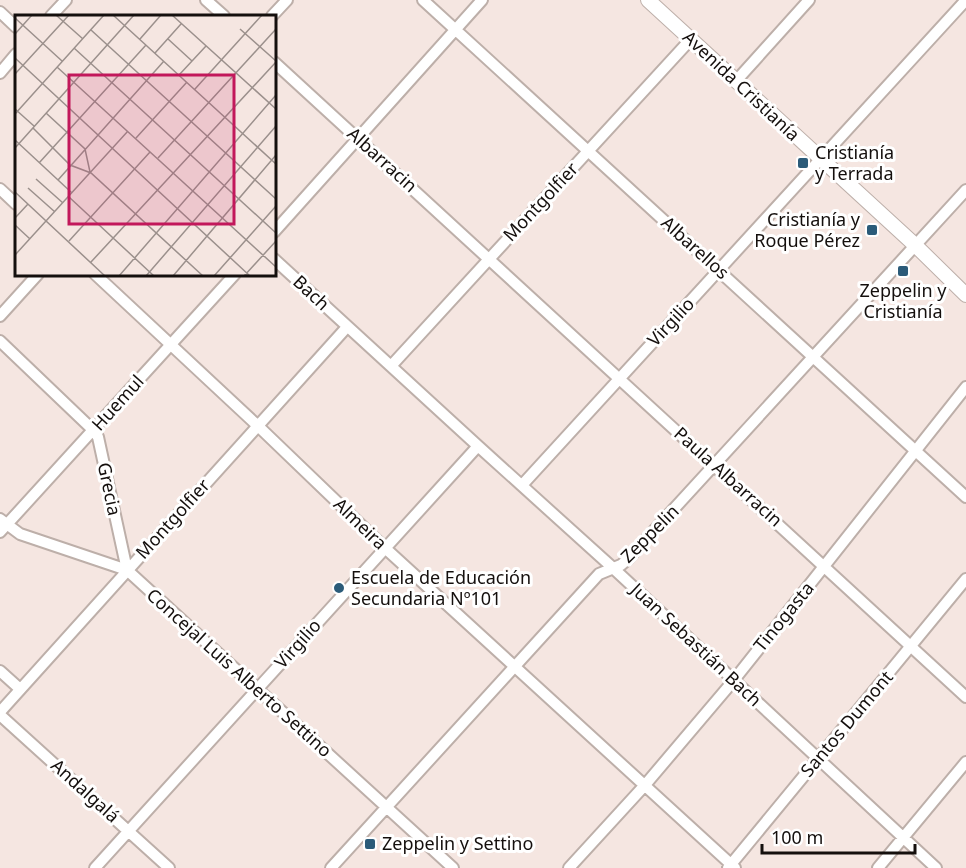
<svg xmlns="http://www.w3.org/2000/svg" width="966" height="868" font-family="'Noto Sans',sans-serif">
<style>
.lines{fill:none;stroke-linecap:round;stroke-linejoin:round}
.street-casing{stroke:#bdafa9;stroke-width:14}
.secondary-casing{stroke:#bdafa9;stroke-width:16}
.street{stroke:#fff;stroke-width:10}
.secondary{stroke:#fff;stroke-width:14}
.poi-dot{fill:#2b5b79;stroke:#fff;stroke-width:2}
.labels{text-anchor:middle;stroke-width:6;stroke-linejoin:round;paint-order:stroke}
.street-label{font-size:18px;fill:#140f0d;stroke:#fff}
.poi-label{font-size:18px;fill:#140f0d;stroke:#fff;text-anchor:start}
.inset-road{fill:none;stroke:#9b908c;stroke-width:1.5}
.view{fill:#c2185b;fill-opacity:0.15;stroke:#c2185b;stroke-width:3}
.inset-edge{fill:none;stroke:#140f0d;stroke-width:3}
</style>
<rect width="100%" height="100%" fill="#f5e6e1"/>
<g class="lines">
<defs>
<path id="street" d="M206,0L224,16
M423,0L966,497
M0,12L16,27
M51,16L66,0
M272,16L287,0
M274,62L966,697
M0,73L16,54
M736,81L809,0
M0,189L16,204
M274,232L482,0
M274,259L478,446L613,568L936,868
M95,274L258,426L385,548L735,868
M0,316L38,274
M0,341L93,430L98,437L127,570
M391,366L691,39
M523,484L966,0
M0,519L20,534L127,570L453,868
M0,532L235,274
M0,671L20,689
M0,712L347,327
M0,715L169,868
M95,868L478,446
M331,868L599,574L621,565L628,559L966,190
M569,868L645,785L734,680L966,387
M728,868L966,579
M878,868L966,762"/>
<path id="secondary" d="M648,0L915,245L966,295"/>
</defs>
<use href="#street" class="street-casing"/>
<use href="#secondary" class="secondary-casing"/>
<use href="#street" class="street"/>
<use href="#secondary" class="secondary"/>
</g>
<g class="poi-dot">
<rect x="797" y="157" width="12" height="12" rx="3"/>
<rect x="866" y="224" width="12" height="12" rx="3"/>
<rect x="897" y="265" width="12" height="12" rx="3"/>
<circle cx="339" cy="588" r="6"/>
<rect x="364" y="838" width="12" height="12" rx="3"/>
</g>
<g class="labels">
<g class="street-label">
<text transform="translate(741 86) rotate(43)" y="6">Avenida Cristianía</text>
<text transform="translate(382 160) rotate(42)" y="6">Albarracin</text>
<text transform="translate(541 202) rotate(-47)" y="6">Montgolfier</text>
<text transform="translate(695 248) rotate(42)" y="6">Albarellos</text>
<text transform="translate(311 293) rotate(43)" y="6">Bach</text>
<text transform="translate(671 322) rotate(-47)" y="6">Virgilio</text>
<text transform="translate(118 403) rotate(-48)" y="6">Huemul</text>
<text transform="translate(728 477) rotate(42)" y="6">Paula Albarracin</text>
<text transform="translate(109 489) rotate(78)" y="6">Grecia</text>
<text transform="translate(173 519) rotate(-48)" y="6">Montgolfier</text>
<text transform="translate(360 524) rotate(44)" y="6">Almeira</text>
<text transform="translate(650 534) rotate(-45)" y="6">Zeppelin</text>
<text transform="translate(784 617) rotate(-51)" y="6">Tinogasta</text>
<text transform="translate(298 644) rotate(-48)" y="6">Virgilio</text>
<text transform="translate(696 645) rotate(43)" y="6">Juan Sebastián Bach</text>
<text transform="translate(239 673) rotate(42)" y="6">Concejal Luis Alberto Settino</text>
<text transform="translate(847 724) rotate(-50)" y="6">Santos Dumont</text>
<text transform="translate(85 791) rotate(42)" y="6">Andalgalá</text>
</g>
<g class="poi-label">
<text x="815" y="159">Cristianía<tspan x="815" dy="21">y Terrada</tspan></text>
<text x="860" y="226" text-anchor="end">Cristianía y<tspan x="860" dy="21">Roque Pérez</tspan></text>
<text x="903" y="297" text-anchor="middle">Zeppelin y<tspan x="903" dy="21">Cristianía</tspan></text>
<text x="351" y="584">Escuela de Educación<tspan x="351" dy="21">Secundaria Nº101</tspan></text>
<text x="382" y="850">Zeppelin y Settino</text>
</g>
</g>
<g transform="translate(15 15)">
<rect width="261" height="261" fill="#f5e6e1"/>
<path class="inset-road" d="M41,0L68,24M98,0L261,149M157,0L261,94M0,3L47,46M225,14L261,46M76,15L261,184M0,19L17,0M125,24L146,0M153,24L177,46M59,33L261,218M140,38L166,9M0,43L235,261M42,52L261,252M0,59L54,0M164,60L191,31M180,74L247,0M0,94L19,111M31,98L70,134L75,157M0,99L89,0M18,113L55,150L76,158L188,261M121,123L172,67M0,125L57,178M0,133L119,0M143,143L261,14M24,148L131,30M21,164L48,188M43,165L149,46M13,173L40,197M0,177L90,261M54,182L139,261M0,203L13,189M0,210L15,224M54,226L135,137M0,240L113,116M76,247L261,47M104,261L261,80M131,261L261,111M158,261L261,140M199,261L261,191M229,261L261,226"/>
<path class="view" d="M54,60H219V209H54Z"/>
<rect width="261" height="261" class="inset-edge"/>
</g>
<path d="M762 844v9h153v-9" fill="none" stroke="#140f0d" stroke-width="3"/>
<text x="771" y="844" font-size="18" fill="#140f0d" stroke="#ffffff" stroke-width="4.5" paint-order="stroke">100 m</text>
</svg>
